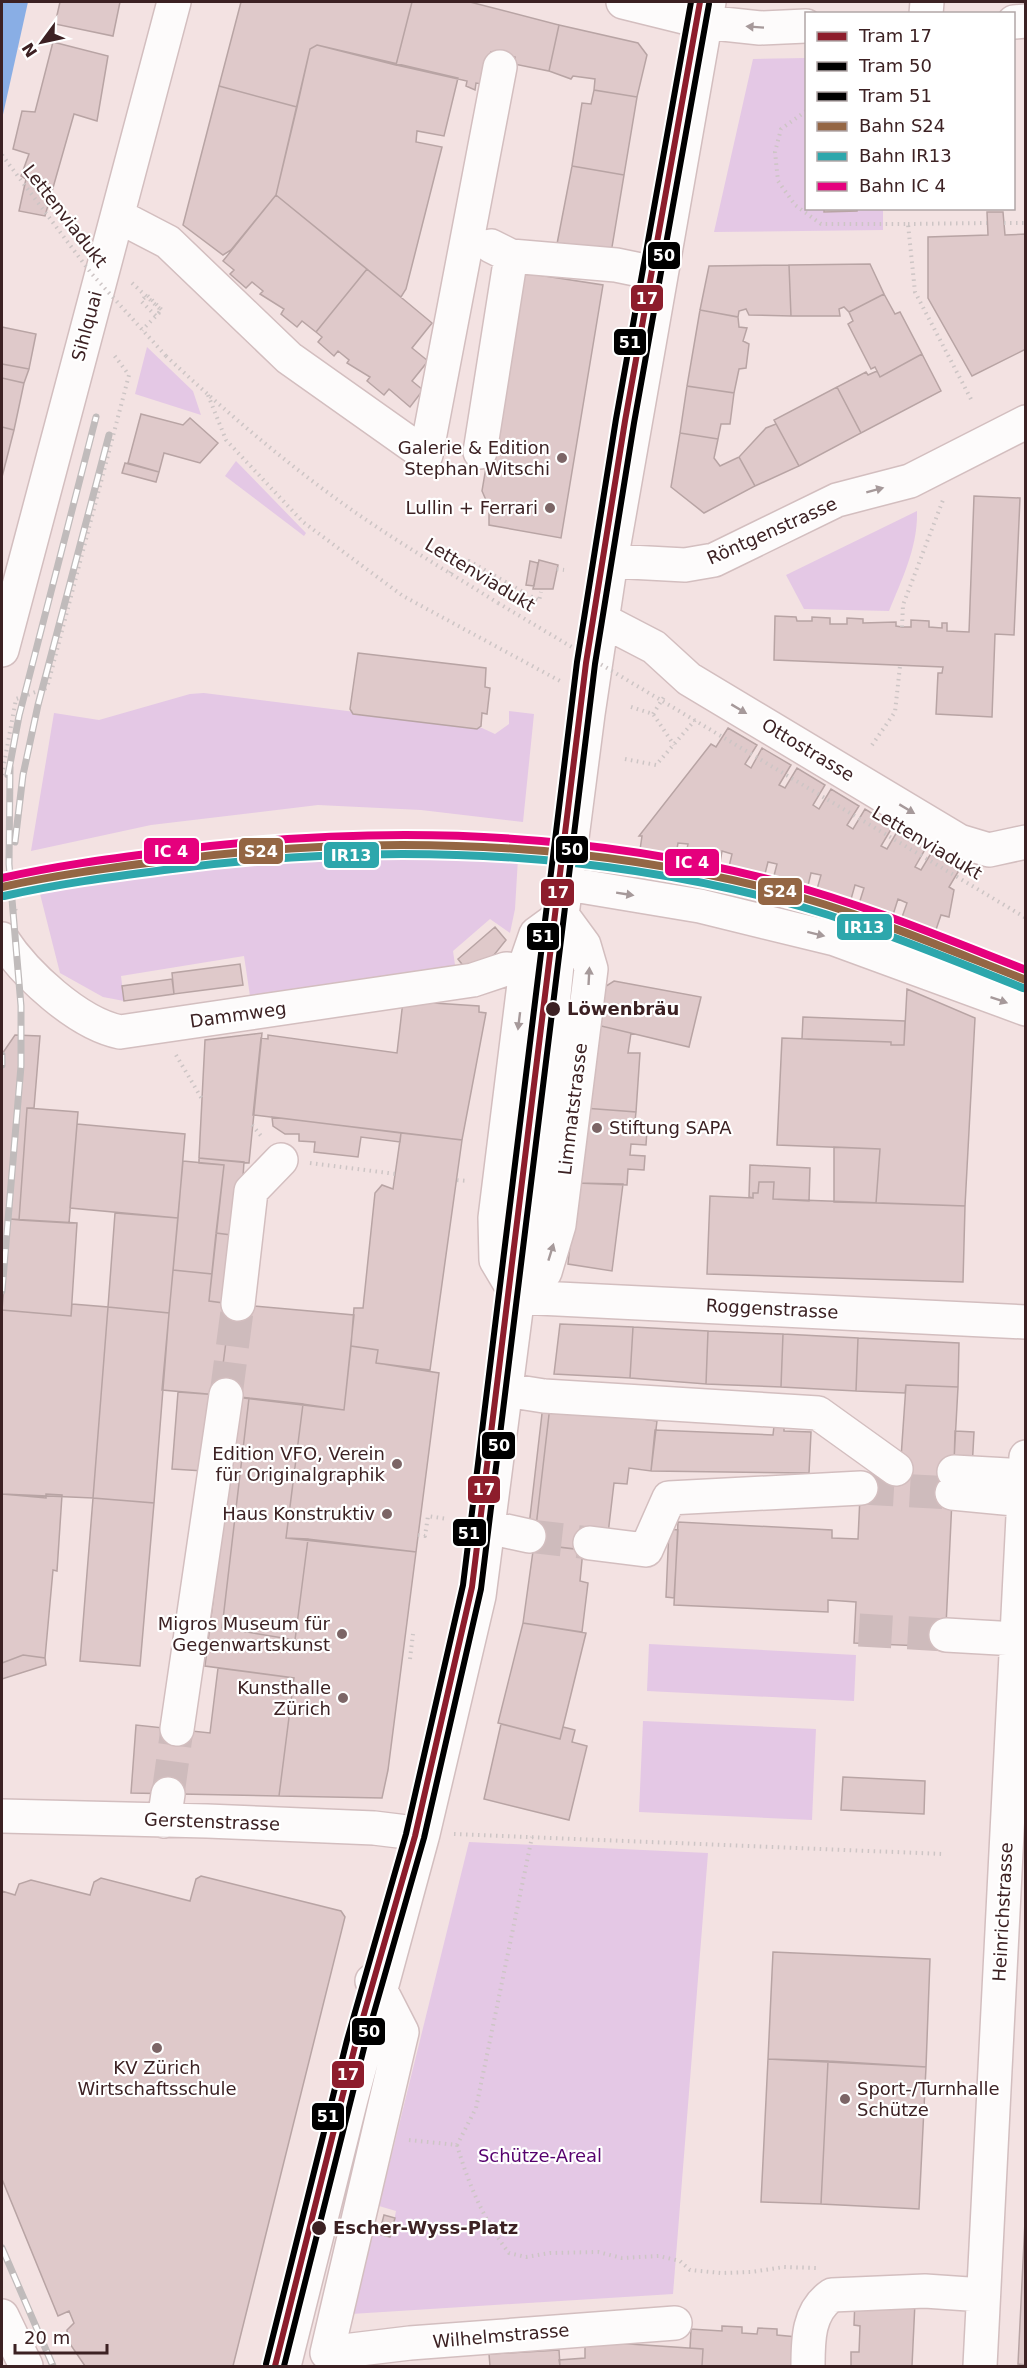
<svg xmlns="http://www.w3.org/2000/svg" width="1027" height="2368" font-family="'DejaVu Sans',sans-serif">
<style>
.green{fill:#e4c8e5}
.water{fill:#89aee5}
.building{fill:#dfc9ca;stroke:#b8a4a4;stroke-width:1.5}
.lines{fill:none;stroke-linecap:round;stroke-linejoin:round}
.minor-tunnel{stroke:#cebbbc;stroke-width:33;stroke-dasharray:33 16;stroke-linecap:butt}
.minor-casing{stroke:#d3bebf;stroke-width:36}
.path{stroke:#cdc5c5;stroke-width:4;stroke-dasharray:1.5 4.5;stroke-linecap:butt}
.minor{stroke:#fdfbfb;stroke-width:33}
.rail-casing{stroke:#c0bbbb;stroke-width:7}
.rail{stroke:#fff;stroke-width:4.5;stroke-dasharray:14;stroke-linecap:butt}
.path-bridge{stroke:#cdc5c5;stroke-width:4;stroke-dasharray:1.5 4.5;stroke-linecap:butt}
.rail-1-casing{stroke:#fff;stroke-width:12}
.rail-2-casing{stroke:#fff;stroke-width:12}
.rail-3-casing{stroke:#fff;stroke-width:12}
.rail-1{stroke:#946644;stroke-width:8}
.rail-2{stroke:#2da7ac;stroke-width:8}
.rail-3{stroke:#e5007d;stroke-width:8}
.tram-1-casing{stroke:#fff;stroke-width:10}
.tram-2-casing{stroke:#fff;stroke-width:10}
.tram-3-casing{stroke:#fff;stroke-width:10}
.tram-1{stroke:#8d1d2c;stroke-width:6}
.tram-2{stroke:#000;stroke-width:6}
.tram-3{stroke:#000;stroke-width:6}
.oneway{fill:#a6999a}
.poi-dot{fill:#7c6566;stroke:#fff;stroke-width:2}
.stop-dot{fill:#3c2123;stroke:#fff;stroke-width:2}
.labels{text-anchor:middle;stroke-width:4.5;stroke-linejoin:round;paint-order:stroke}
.street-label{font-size:18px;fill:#3c2123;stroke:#fff}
.poi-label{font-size:18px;fill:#3c2123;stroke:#fff;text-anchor:end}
.stop-label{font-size:18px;font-weight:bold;fill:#3c2123;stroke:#fff;text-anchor:start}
.park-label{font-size:18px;fill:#56016e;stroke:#fff}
.line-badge{stroke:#fff;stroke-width:2}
.badge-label{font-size:16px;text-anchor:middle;font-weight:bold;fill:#fff}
</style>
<rect width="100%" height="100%" fill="#f3e2e2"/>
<path class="green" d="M806,58V208L824,209L825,212L883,209V230L714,232L753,59Z
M147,347L193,391L201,415L135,394Z
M236,461L306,533L304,536L225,476Z
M917,511C918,547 902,579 889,611L804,609L786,575Z
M204,693L482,728L495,734L509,724V711L534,714L523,822L421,810L318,805L151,825L31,851L54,713L99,720L190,694Z
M422,851L518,858L515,909L510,933L490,919L453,951L456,972L254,1001L250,996L244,956L121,976L124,1001L103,997L60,973L39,890L160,871Z
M649,1644L856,1655L854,1701L647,1691Z
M643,1721L816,1729L812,1820L639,1812Z
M469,1842L708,1853L673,2294L351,2314L372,2232L391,2236L396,2211L379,2206Z"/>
<path class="water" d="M2,2H28L2,119Z"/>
<path class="building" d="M60,2H120L113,36L55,24Z
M241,2H412L396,65L317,45L310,49L297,107L219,86Z
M412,2H470L559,25L549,71L514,64L515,57L491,52L482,84L476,83L475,90L466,86L467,81L396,65Z
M559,25L638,43L647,55L637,97L594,90L595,79L573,76L571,79L549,71Z
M53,42L108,56L97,121L74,114L45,216L19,211L26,179L21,176L29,154L13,149L22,111L35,112Z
M317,45L458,78L444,136L417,131L416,142L442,147L406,289L401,297L276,195L310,49Z
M219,86L297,107L276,195L231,250L223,255L183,225Z
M594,90L637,97L624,175L572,166L582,103L591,104Z
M572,166L624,175L611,253L557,244Z
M276,195L367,269L316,332L302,321L297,327L281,314L284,309L260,294L263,291L252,282L246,288L230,274L234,270L223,261Z
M824,208H857V211L824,212Z
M987,212H1003L1005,235L1026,234V349L972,376L928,298V237L988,235Z
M870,264L884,294L849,312L844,307L839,309L840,316H791L789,265Z
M789,265L791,316L749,315L746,309L739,311L738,317L700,310L709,266Z
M367,269L432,323L412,348L428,361L412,381L423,390L410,407L389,389L384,395L367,381L370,377L347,363L349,360L338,351L334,356L318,342L322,337L316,332Z
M519,272L603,285L561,538L489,525V507L482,491Z
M884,294L895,314L900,312L922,354L880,377L875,367L871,369L848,324L853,321L849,312Z
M700,310L738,317L739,327L747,328L743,341L749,344L746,368L739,369L734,393L687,386Z
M2,327L36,334L29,369L2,364Z
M922,354L941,391L861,433L837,387L866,372L868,375L877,371L880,377Z
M2,364L29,369L24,383L2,378Z
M2,378L24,383L14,430L2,427Z
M687,386L734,393L730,424H721L718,439L680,433Z
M837,387L861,433L799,466L774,420Z
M141,414L183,425L190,418L218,443L200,463L164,453L159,472L128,463Z
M776,424L799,466L755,486L739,457L766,428Z
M2,427L14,430L2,477Z
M680,433L718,439L714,458L720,466L739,457L755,486L704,513L671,487Z
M125,463L159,472L156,482L122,473Z
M974,496L1020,498L1014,635L995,634L992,717L936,714L938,673H942L943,667L774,660L775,616L796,617L797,621H812V617L830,618V624H847V618L863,619V623L896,622V626L902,627H911V620L929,621V627L942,628V623H947V631L969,632Z
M539,560L558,565L553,589H533Z
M530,561L538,563L534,586L526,585Z
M358,653L486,668L485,687L490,688L487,714L482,713L481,726L477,729L353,714L350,709Z
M728,728L757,745L745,764L751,768L762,748L791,765L779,785L785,788L797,768L825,785L813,805L819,809L831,789L859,806L847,825L853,829L865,809L893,826L881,846L887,849L898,830L927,846L915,867L921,870L933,850L961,867L949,887L954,890L949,917L941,915L928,953L894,940L907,903L898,899L886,937L852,926L864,888L855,885L844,924L810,914L821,875L811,873L802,911L767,903L777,864L768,862L758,901L723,892L732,854L722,851L715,891L680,884L688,844L678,843L671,882L636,877L642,836H639L711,744L716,747Z
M495,927L506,940L494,955L468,972L458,959Z
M240,964L243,985L174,994L172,973Z
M172,979L174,994L124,1001L122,986Z
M614,981L701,997L689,1047L597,1025L603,988Z
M907,989L975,1018L965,1206L876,1203L880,1149L777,1145L782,1038L891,1042V1045H904Z
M403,1001L479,1006V1012L486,1013L462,1140L253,1115L261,1038L268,1039V1035L397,1053Z
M803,1017L905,1021L904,1045H891V1042L802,1039Z
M597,1025L631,1033L628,1053H640L636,1112L584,1108Z
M262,1033L249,1163L199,1158L205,1040Z
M15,1035L40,1036L34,1108H27L19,1220L10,1219L2,1305V1054Z
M27,1108L78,1112L69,1223L19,1220Z
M584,1108L636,1112L634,1129L647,1130L646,1145L631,1144L630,1155L645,1156L644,1170L628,1169L627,1185L577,1183Z
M272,1117L401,1133L400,1142L361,1137L358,1157L314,1152L315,1142L299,1141V1134H285L273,1126Z
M77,1124L185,1134L178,1218L70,1208Z
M401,1133L462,1140L430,1370L376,1363L378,1350L351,1346L354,1308H363L375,1193L382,1185L393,1189Z
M834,1147L880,1149L876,1203L834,1202Z
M199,1158L244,1162L239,1236L216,1233L224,1165L199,1163Z
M183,1161L224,1165L212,1274L173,1270Z
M750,1165L810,1168L809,1201L773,1199L774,1182H759L758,1193H753V1198L749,1197Z
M759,1182H774L773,1199L965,1206L963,1282L707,1274L710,1196L753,1198V1193H758Z
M577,1183L623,1184L612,1271L568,1264Z
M115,1213L178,1218L169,1313L108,1307Z
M10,1219L77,1223L71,1316L2,1310Z
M216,1233L239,1236L231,1304L209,1301Z
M173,1270L212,1274L209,1301L231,1304L219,1395L162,1390Z
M72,1304L108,1307L93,1498L2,1494V1310L71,1316Z
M231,1304L354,1315L344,1410L219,1395Z
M108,1307L169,1313L154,1503L93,1498Z
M560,1324L633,1327L630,1378L554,1374Z
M633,1327L708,1331L706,1384L630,1378Z
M708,1331L783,1334L781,1387L706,1384Z
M783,1334L858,1338L856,1391L781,1387Z
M858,1338L959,1343L958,1387L906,1385L905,1393L856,1391Z
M351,1346L378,1350L376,1363L439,1373L416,1552L286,1538L303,1404L344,1410Z
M906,1385L958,1387L953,1479L896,1476L901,1458Z
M178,1392L219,1395L204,1471L172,1469Z
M238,1397L249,1398L222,1628L295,1640L308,1539L416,1552L388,1770L382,1798L279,1796L294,1678L205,1666Z
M249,1398L303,1404L286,1538L308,1539L295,1640L222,1628Z
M543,1405L550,1406L534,1544L527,1543Z
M550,1406L657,1421L651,1471L629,1468L627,1484L614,1483L608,1534L590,1551L534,1544Z
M774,1426L784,1427V1431L811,1432L809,1473L651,1471L655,1430L773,1435Z
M955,1431L974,1432L972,1469L954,1468Z
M861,1475L953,1479L945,1647L854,1643L856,1602L828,1600V1612L674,1605L678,1522L832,1530V1538L858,1539Z
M2,1494L46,1498V1494L62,1495L57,1571L53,1570L45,1658L23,1655L2,1663Z
M93,1498L154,1503L140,1666L80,1661Z
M669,1529L678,1530L674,1598L666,1597Z
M534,1544L583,1550L580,1581L588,1583L582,1632L523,1623Z
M523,1623L586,1633L560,1739L498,1723Z
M23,1655L45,1658L46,1665L2,1679V1663Z
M218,1668L294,1678L279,1796L131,1793L136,1725L210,1733Z
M501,1724L560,1739L563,1727L575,1730L572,1742L587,1746L569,1820L484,1799Z
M843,1777L925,1781L924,1814L841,1810Z
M201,1876L341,1911L345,1917L233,2366H85L68,2341L67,2330L74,2323L69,2311L58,2316L2,2179V1891L15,1895L19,1884L31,1880L90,1895L94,1882L101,1878L190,1901L196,1879Z
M773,1952L930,1959L926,2067L768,2059Z
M768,2059L828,2061L821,2204L761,2202Z
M828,2061L926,2067L919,2209L821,2204Z
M1026,2201V2365L1018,2364Z
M384,2215L395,2218L390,2237L379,2234Z
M855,2299L915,2302L912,2366H851V2352H859L860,2326L854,2325Z
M722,2326L742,2327V2333L757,2334L758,2328L777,2329V2335L797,2337L795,2366H702L703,2349L690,2348L691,2329L722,2331Z
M585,2341L703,2349L702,2366H560L559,2360L585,2358Z
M559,2350L560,2366H490L489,2354Z"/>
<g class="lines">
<path class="minor-tunnel" d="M226,1395L238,1304
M861,1488L952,1493
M529,1536L590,1543
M859,1630L946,1635
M168,1794L177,1729"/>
<defs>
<path id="minor" d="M623,2L704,22L760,28L806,26
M926,14L927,2
M1014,22L1026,21
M118,216L168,242L289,358L426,455L500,67
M491,246L511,256L616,265L660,274
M480,452L511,256
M611,561L685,565L714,560L837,500L910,481L1026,422
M602,620L654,647L689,679L959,841L989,850L1026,842
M2,650L174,2
M568,884L700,906L835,939L1026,1009
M2,939C25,974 77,1023 120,1032L473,980L506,969L525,971
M518,1297L1026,1322
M518,1297L545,1272L559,1225L591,969L584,945L562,915
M518,1297L496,1260L495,1218L527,960L536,934L562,915
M238,1304L251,1191L281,1160
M506,1390L544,1396L818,1413L896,1469
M954,1472L1025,1476
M952,1493L1023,1500
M488,1527L529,1536
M590,1543L646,1550L669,1498L861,1488
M946,1635L1016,1639
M177,1729L226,1395
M2,1816L207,1821L374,1828L423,1834
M164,1821L168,1794
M372,1981L380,1989L402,2032L327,2353L410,2343L675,2323
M2,2316L26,2366
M284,2366L351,2099L423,1834L479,1596L544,1094L562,915L588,714L611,561L709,2
M808,2366C808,2340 808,2311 832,2295L925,2291L983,2295
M980,2366L1026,1457"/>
</defs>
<use href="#minor" class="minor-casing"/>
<path class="path" d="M806,111L781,129L775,152L778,181L795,205L821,224H908L915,292L973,403
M1004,223H1026
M908,224L987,223
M132,283L161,310L156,316L141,301L147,295L162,310L142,330
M166,356C227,413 290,467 359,515C404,546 452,574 498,603
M208,395L226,440L303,522L403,596L560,681
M557,569L564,570
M450,573L456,563L469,561L539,601L541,592
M902,627L903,605L943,500
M631,707L653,714L674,745
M653,714L664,697
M872,745L895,712L900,666
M625,759L656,765L695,720
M2,775L16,699L47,688L129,375L114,355
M2,876L16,911
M176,1055L202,1099
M252,1125L262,1137
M310,1163L396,1174
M457,1180L468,1181
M418,1535L425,1536L428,1516L447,1519
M410,1659L413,1634
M454,1834L944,1854
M409,2140L457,2145L476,2108L532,1837
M457,2145C468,2183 484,2221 509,2253L526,2257L550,2253L598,2252L622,2258L659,2256L680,2261L690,2270L721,2273L751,2272L784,2267L816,2268"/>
<use href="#minor" class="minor"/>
<defs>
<path id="rail" d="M8,775L19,716L96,417
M15,842L23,775L38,705L109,435
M2,1055V1065
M2,1291L21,1066V1006L9,864L10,767
M2,2248L53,2366"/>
</defs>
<use href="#rail" class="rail-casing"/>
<use href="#rail" class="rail"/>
<path class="path-bridge" d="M2,155L91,273L166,356
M498,603L1026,918"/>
<defs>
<path id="rail-1" d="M2,887C55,875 109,868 163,861C369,834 576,839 778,891C863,913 944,948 1026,980"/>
<path id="rail-2" d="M4,896C57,884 110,877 164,870C369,843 576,848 777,900C861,922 942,956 1023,988"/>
<path id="rail-3" d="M2,878C55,866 108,859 162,852C369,824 581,829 783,883C866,905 946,939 1026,970"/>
</defs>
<use href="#rail-1" class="rail-1-casing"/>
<use href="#rail-2" class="rail-2-casing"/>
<use href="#rail-3" class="rail-3-casing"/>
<use href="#rail-1" class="rail-1"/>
<use href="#rail-2" class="rail-2"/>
<use href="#rail-3" class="rail-3"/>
<defs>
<path id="tram-1" d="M275,2366L356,2042L415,1836L472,1587L586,663L625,421L700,2"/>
<path id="tram-2" d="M284,2366L365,2044L424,1838L481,1589L595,664L634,423L709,4"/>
<path id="tram-3" d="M266,2364L347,2040L406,1834L463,1585L577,662L616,419L691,2"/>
</defs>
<use href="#tram-1" class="tram-1-casing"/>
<use href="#tram-2" class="tram-2-casing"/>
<use href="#tram-3" class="tram-3-casing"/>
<use href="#tram-1" class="tram-1"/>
<use href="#tram-2" class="tram-2"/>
<use href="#tram-3" class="tram-3"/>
</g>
<defs><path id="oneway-solid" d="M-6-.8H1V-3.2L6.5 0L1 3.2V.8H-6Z" transform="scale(1.5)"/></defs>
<g class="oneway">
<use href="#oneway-solid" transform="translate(755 27) rotate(-176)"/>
<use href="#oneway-solid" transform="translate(875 490) rotate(-15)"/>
<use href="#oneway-solid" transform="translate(739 709) rotate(31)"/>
<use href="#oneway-solid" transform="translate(907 809) rotate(31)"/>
<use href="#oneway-solid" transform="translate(625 894) rotate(9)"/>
<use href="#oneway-solid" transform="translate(816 934) rotate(14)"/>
<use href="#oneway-solid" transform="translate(589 976) rotate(-87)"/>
<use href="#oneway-solid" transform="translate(999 1000) rotate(19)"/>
<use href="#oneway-solid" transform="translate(519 1021) rotate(97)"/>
<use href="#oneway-solid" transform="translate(551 1252) rotate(-73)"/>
</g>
<g class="poi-dot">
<circle cx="562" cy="458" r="6"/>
<circle cx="550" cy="508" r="6"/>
<circle cx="597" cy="1128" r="6"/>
<circle cx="397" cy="1464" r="6"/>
<circle cx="387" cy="1514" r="6"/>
<circle cx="342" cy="1634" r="6"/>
<circle cx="343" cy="1698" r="6"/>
<circle cx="157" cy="2048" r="6"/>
<circle cx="845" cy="2099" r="6"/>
</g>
<g class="stop-dot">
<circle cx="553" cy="1009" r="8"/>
<circle cx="319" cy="2228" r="8"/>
</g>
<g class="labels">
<g class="street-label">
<text transform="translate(65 216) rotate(52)" y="6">Lettenviadukt</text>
<text transform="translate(87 326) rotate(-75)" y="6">Sihlquai</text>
<text transform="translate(772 531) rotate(-24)" y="6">Röntgenstrasse</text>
<text transform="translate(480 575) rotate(31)" y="6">Lettenviadukt</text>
<text transform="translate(808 750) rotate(31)" y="6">Ottostrasse</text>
<text transform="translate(927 843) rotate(31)" y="6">Lettenviadukt</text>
<text transform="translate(238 1015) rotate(-8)" y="6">Dammweg</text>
<text transform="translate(573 1109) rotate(-83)" y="6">Limmatstrasse</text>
<text transform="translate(772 1309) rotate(3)" y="6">Roggenstrasse</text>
<text transform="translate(212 1822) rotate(2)" y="6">Gerstenstrasse</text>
<text transform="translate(1003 1912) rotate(-87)" y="6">Heinrichstrasse</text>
<text transform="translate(501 2336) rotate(-5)" y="6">Wilhelmstrasse</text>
</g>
<g class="poi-label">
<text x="550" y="454">Galerie &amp; Edition<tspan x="550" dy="21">Stephan Witschi</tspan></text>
<text x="538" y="514">Lullin + Ferrari</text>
<text x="609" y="1134" text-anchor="start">Stiftung SAPA</text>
<text x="385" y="1460">Edition VFO, Verein<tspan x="385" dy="21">für Originalgraphik</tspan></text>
<text x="375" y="1520">Haus Konstruktiv</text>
<text x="330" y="1630">Migros Museum für<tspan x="330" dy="21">Gegenwartskunst</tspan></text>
<text x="331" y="1694">Kunsthalle<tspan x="331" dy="21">Zürich</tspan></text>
<text x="157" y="2074" text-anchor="middle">KV Zürich<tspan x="157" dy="21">Wirtschaftsschule</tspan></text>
<text x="857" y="2095" text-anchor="start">Sport-/Turnhalle<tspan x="857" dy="21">Schütze</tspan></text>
</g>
<g class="stop-label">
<text x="567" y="1015">Löwenbräu</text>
<text x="333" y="2234">Escher-Wyss-Platz</text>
</g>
<g class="park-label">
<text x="540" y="2162">Schütze-Areal</text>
</g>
</g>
<g class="line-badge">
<rect x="647" y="241" width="34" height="29" rx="6" fill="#000"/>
<rect x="630" y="284" width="34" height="28" rx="6" fill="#8d1d2c"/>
<rect x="613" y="328" width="34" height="28" rx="6" fill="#000"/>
<rect x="555" y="835" width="34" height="29" rx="6" fill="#000"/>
<rect x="143" y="837" width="57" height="28" rx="6" fill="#e5007d"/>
<rect x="238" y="837" width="46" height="28" rx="6" fill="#946644"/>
<rect x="323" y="841" width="57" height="28" rx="6" fill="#2da7ac"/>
<rect x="664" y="848" width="56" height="29" rx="6" fill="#e5007d"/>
<rect x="757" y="877" width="46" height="29" rx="6" fill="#946644"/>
<rect x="540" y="878" width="35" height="29" rx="6" fill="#8d1d2c"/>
<rect x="836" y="913" width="57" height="28" rx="6" fill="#2da7ac"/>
<rect x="526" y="922" width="34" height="29" rx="6" fill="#000"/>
<rect x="481" y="1431" width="35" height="29" rx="6" fill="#000"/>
<rect x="467" y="1475" width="34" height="29" rx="6" fill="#8d1d2c"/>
<rect x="452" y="1518" width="35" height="29" rx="6" fill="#000"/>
<rect x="351" y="2017" width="35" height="29" rx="6" fill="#000"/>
<rect x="331" y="2060" width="34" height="29" rx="6" fill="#8d1d2c"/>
<rect x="311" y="2102" width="34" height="29" rx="6" fill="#000"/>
</g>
<g class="badge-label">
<text x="664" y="261">50</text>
<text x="647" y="304">17</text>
<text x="630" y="348">51</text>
<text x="572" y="855">50</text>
<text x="171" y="857">IC 4</text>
<text x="261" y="857">S24</text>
<text x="351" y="861">IR13</text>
<text x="692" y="868">IC 4</text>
<text x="780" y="897">S24</text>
<text x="558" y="898">17</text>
<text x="864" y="933">IR13</text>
<text x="543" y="942">51</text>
<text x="499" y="1451">50</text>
<text x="484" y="1495">17</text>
<text x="469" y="1539">51</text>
<text x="369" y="2037">50</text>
<text x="348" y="2080">17</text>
<text x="328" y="2122">51</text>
</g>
<rect width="1027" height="2368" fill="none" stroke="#3c2123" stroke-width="6"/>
<rect x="805" y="12" width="210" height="198" fill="#ffffff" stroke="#b1a6a7" stroke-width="1.5"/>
<rect x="817" y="32" width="30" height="9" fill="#8d1d2c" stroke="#b1a6a7" stroke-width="1.5"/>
<text x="859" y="42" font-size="18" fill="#3c2123">Tram 17</text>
<rect x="817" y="62" width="30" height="9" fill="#000000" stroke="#b1a6a7" stroke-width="1.5"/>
<text x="859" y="72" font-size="18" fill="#3c2123">Tram 50</text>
<rect x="817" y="92" width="30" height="9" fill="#000000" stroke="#b1a6a7" stroke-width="1.5"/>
<text x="859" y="102" font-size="18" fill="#3c2123">Tram 51</text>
<rect x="817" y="122" width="30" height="9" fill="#946644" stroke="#b1a6a7" stroke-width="1.5"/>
<text x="859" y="132" font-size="18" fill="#3c2123">Bahn S24</text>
<rect x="817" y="152" width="30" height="9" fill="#2da7ac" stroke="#b1a6a7" stroke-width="1.5"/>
<text x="859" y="162" font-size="18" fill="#3c2123">Bahn IR13</text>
<rect x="817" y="182" width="30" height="9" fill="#e5007d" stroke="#b1a6a7" stroke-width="1.5"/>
<text x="859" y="192" font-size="18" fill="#3c2123">Bahn IC 4</text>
<g transform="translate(42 42) rotate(237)" stroke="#ffffff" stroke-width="4.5" paint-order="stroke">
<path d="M0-4.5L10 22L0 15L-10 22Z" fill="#3c2123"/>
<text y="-9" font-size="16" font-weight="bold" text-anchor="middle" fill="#3c2123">N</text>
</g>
<path d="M15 2344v9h92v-9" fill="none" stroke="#3c2123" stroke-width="3"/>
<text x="24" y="2344" font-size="18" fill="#3c2123" stroke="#ffffff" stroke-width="4.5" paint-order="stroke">20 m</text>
</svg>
